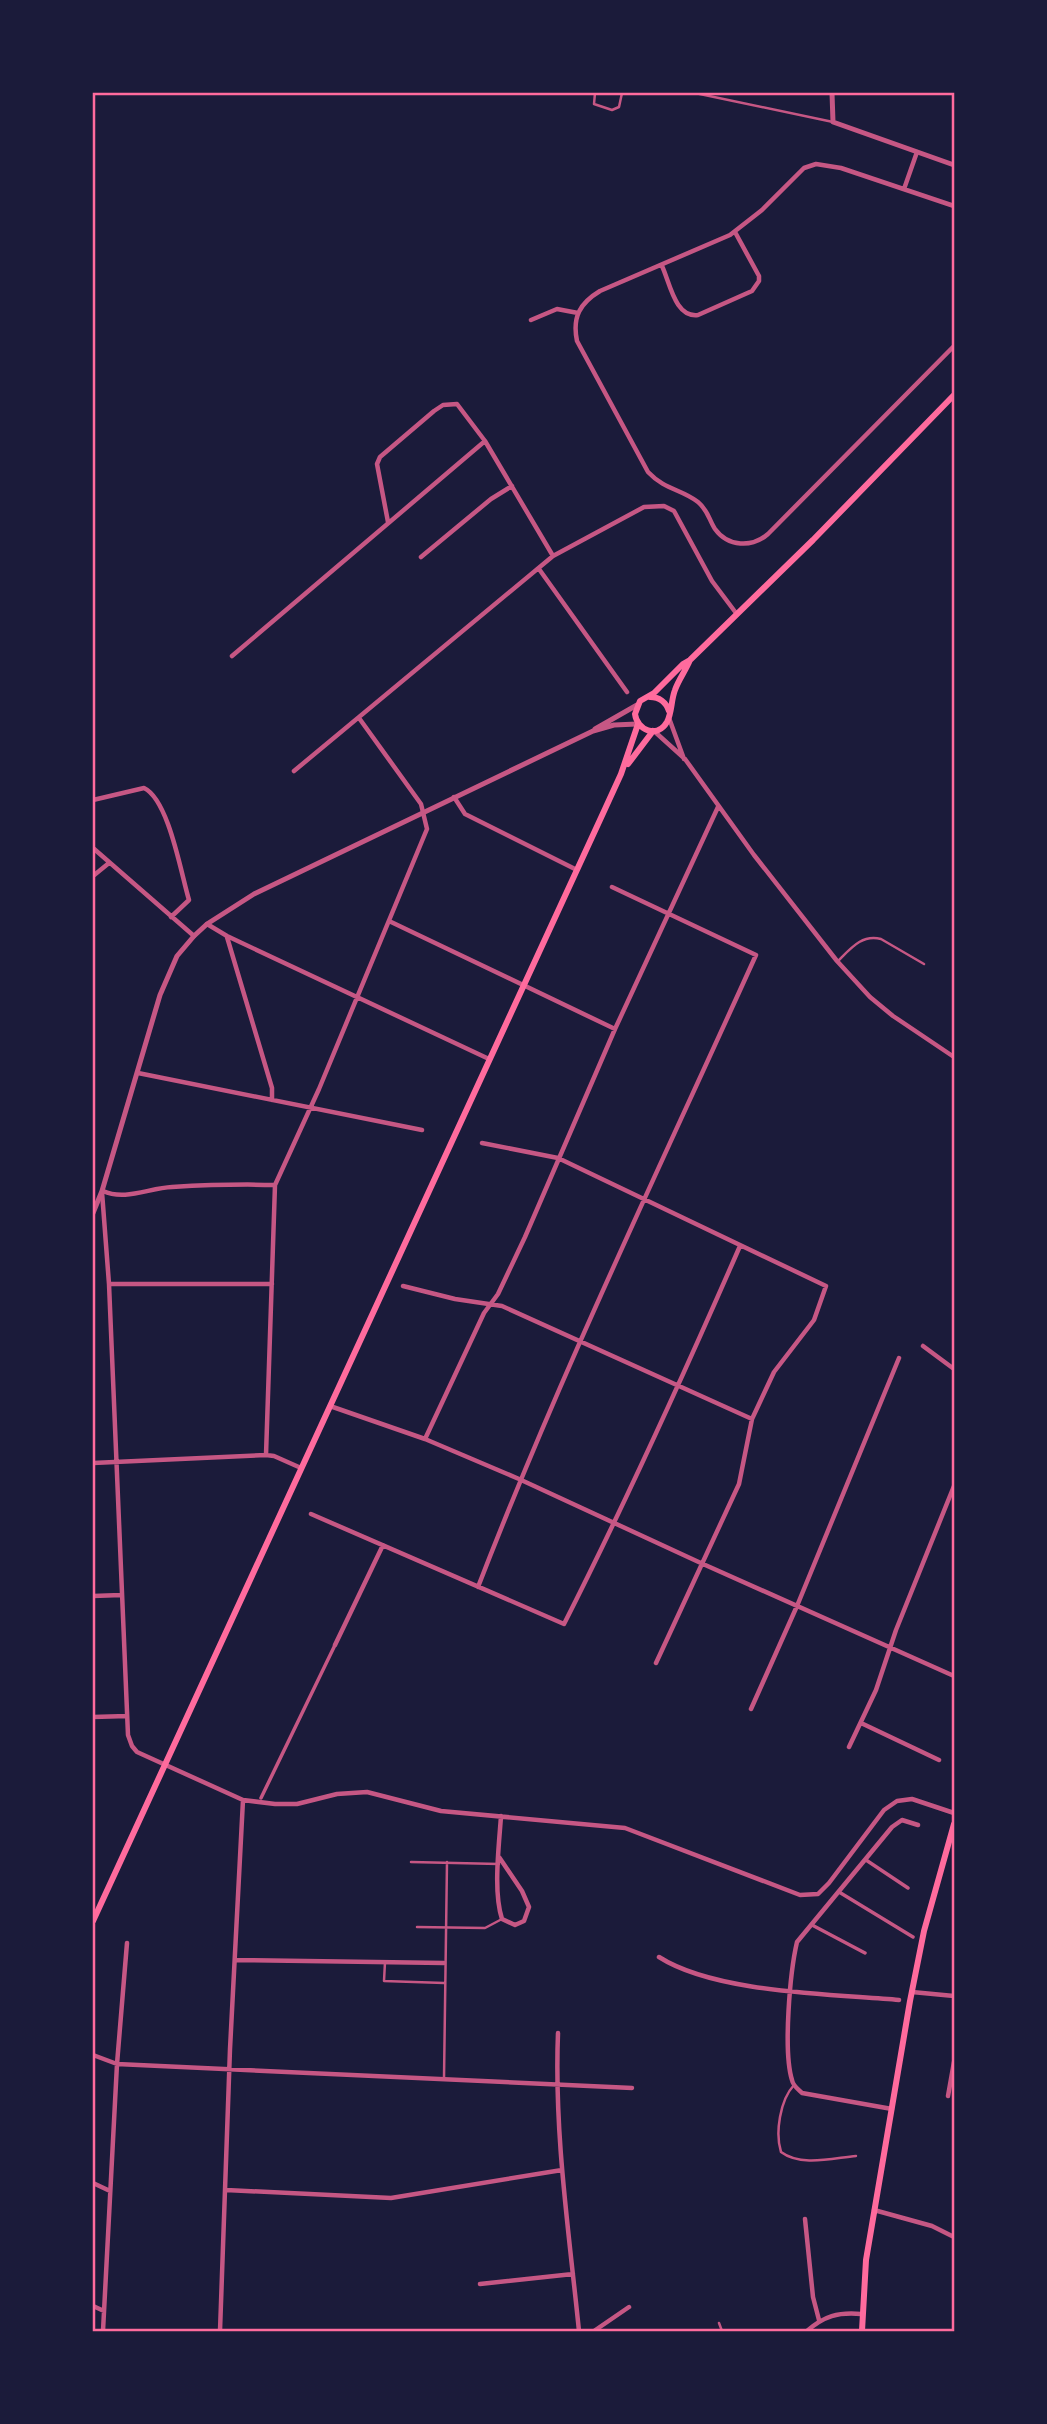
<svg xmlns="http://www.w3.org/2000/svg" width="1047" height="2424" font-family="'Noto Serif',serif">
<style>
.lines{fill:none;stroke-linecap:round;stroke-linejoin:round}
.service{stroke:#c65784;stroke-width:2.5}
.pedestrian{stroke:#c65784;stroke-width:3.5}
.minor{stroke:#c65784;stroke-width:4.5}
.tertiary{stroke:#c65784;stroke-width:5}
.secondary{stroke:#ff6b9d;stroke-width:6}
.neatline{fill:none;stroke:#ff6b9d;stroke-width:2.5}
</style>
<rect width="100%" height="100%" fill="#1b1b3a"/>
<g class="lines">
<path class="service" d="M595,93L594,104L612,110L619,107L622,93
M695,93L833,122
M838,961C851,948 862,934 881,939L924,964
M411,1862L499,1864
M417,1927L485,1928L502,1919
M385,1962L384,1981L444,1983
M444,2078L447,1862
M794,2085C780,2100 775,2133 781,2152C801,2167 833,2158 856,2156
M719,2323L722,2331"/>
<path class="pedestrian" d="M261,1798L335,1645
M866,1860L908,1888
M839,1892L913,1937
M812,1925L865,1953"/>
<path class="minor" d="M904,189L917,152
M954,206L841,168L816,164L804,168L762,210L730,235L600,291C580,303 572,317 577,341L648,472C665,490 681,489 698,502C708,510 709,520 715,529C728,547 752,548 768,534L954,346
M662,266C670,283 675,318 698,315L752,291L759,281V276L735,232
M531,320L557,309L578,313
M388,522L377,464L380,457L434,411L443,405L457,404L485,441L553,556
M421,557L491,499L512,486
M539,569L627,692
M232,656L485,441
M669,718L684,759
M654,731L685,759L754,855L837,961L870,997L893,1016L954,1057
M294,771L553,556L644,507L664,506L674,511L712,581L736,613
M454,797L465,814L577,870
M93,800L144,788C169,800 181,874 189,900L171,917
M93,848L194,936
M93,876L109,863
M389,921L615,1029
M207,924L227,936L489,1059
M227,937L272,1088V1100
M138,1073L422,1130
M482,1143L558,1158L826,1286L814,1320L774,1372L752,1419L739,1484L656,1663
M103,1191C125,1201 149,1188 172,1187C206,1185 241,1184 275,1185
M102,1192L109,1284L128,1735L132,1746L137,1752L243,1800L275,1804H297L337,1794L367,1792L441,1811L625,1828L800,1895L818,1894L829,1883L884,1810L897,1801L912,1799L954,1813
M109,1284H272
M403,1286L455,1299L502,1306L752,1419
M923,1346L954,1369
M330,1406L425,1439L519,1479L703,1564L954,1676
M425,1439L484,1313L498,1294L525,1237L615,1029L718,807
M266,1455L275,1185L319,1089L427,829L421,804L359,718
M93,1463L266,1455L274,1456L301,1468
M311,1514L564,1624C627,1500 684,1374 740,1246
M478,1587C561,1372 661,1165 756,955L612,887
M93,1596L121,1595
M335,1645L383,1545
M751,1709L797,1606L899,1358
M93,1717L127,1716
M861,1723L939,1760
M849,1747L876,1690L896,1630L954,1486
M499,1857L522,1891L529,1907L524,1921L515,1925L502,1919C493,1892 499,1846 501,1816
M659,1957C715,1993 832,1994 899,2000
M235,1960L444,1963
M912,1992L954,1996
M558,2033C554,2133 569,2232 579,2331
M93,2055L117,2064L632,2088
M948,2096L954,2062
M892,2109L802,2093C798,2089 793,2086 792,2080C783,2051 790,1972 797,1942L892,1827L902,1820L918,1825
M93,2183L110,2191
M226,2190L391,2198L562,2170
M874,2210L932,2226L954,2237
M805,2219L813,2297L819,2320
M480,2284L573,2274
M93,2306L104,2311
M103,2331L117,2064L127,1943
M220,2331L230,2049L243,1800
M594,2331L629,2307
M807,2331C824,2316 838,2312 861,2314"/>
<path class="tertiary" d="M832,93L833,122L954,165
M595,729L637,705
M93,1213L102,1191L160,995L177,956L194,936L207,924L254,894L593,731L614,725L637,724"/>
<path class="secondary" d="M690,660C686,670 679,679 675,690C671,700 672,713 667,722C657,739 637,730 635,714L640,701L654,693L683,664L690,660L813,540L954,395
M650,697C659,697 666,702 669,711
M628,764L653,731
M93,1921L605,809L621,774L638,724
M862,2331L866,2260L910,2001L924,1931L954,1824"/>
</g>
<rect width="1047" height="2424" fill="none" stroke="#1b1b3a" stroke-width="189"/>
<rect x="94" y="94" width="859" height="2236" class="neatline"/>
</svg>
